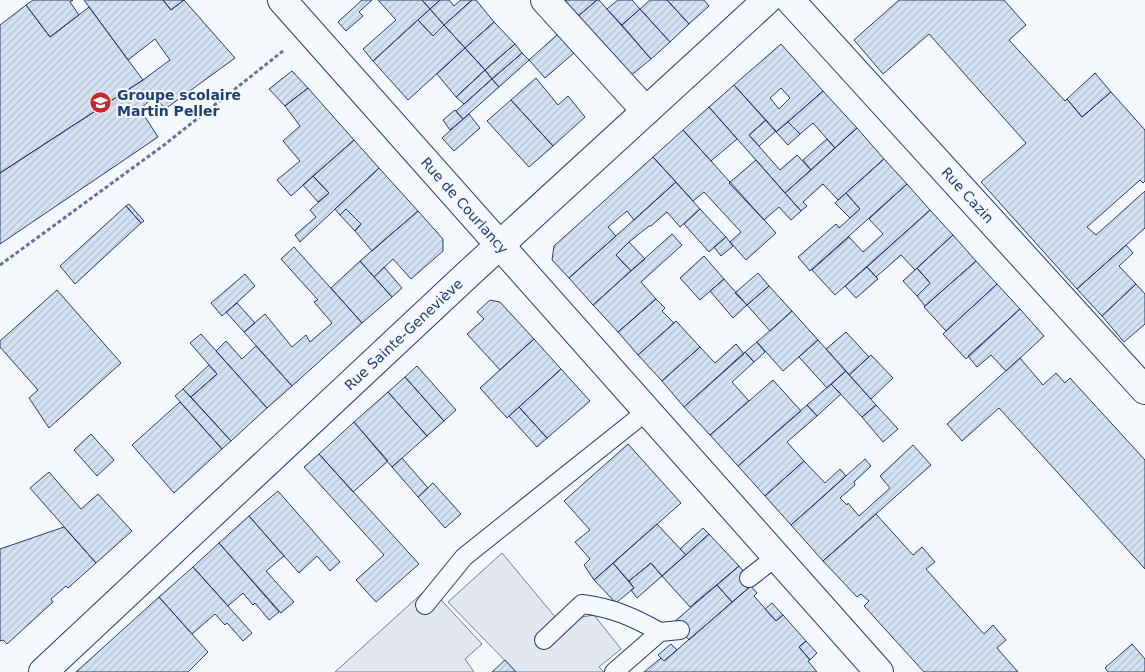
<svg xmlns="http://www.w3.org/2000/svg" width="1145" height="672" font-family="'DejaVu Sans',sans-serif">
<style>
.parking{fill:#e3e8f0;stroke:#687fa3}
.building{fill:url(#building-hatch);stroke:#1d3f73;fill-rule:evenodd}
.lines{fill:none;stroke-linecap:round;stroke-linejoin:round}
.lane-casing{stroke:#1d3f73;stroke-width:20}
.street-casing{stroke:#1d3f73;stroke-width:30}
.path{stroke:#5e769c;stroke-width:3;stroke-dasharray:4 2.5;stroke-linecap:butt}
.lane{stroke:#f4f7fb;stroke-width:18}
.street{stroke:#f4f7fb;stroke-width:28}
.labels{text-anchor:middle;stroke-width:4;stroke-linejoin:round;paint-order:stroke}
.poi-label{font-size:14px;font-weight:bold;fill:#1d3f73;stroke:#f4f7fb;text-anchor:start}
.street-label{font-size:14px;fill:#1d3f73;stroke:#f4f7fb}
</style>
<defs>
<pattern id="building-hatch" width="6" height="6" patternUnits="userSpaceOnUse" patternTransform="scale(1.25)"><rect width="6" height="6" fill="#d5e0f0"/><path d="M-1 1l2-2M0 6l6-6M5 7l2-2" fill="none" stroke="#b6c1d1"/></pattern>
</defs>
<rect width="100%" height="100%" fill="#f4f7fb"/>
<path class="parking" d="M502,553L566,630L582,617L594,615L621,649L599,667L604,672H516L448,602Z
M429,587L482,644L465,659L474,672H335Z"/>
<path class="building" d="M33,0H73L70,2L79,15L50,37L26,5Z
M84,0H163L171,10L184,0L235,58L165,109L155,96L140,109L158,137L0,244V173L143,80L170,60L155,39L128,60Z
M163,0H184L171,10Z
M362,0H372L359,12L363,16L346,31L338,22Z
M378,0H422L430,9L373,61L363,49L396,20Z
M422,0H440L430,9Z
M440,0H449L454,6L461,0H472L444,25L430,9Z
M472,0H476L494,22L465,48L444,25Z
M567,0H597L576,18L563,3Z
M597,0H599L651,59L629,77L576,18Z
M618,0H632L640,9L622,25L607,9Z
M650,0H667L689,24L670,42L640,9Z
M667,0H704L709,6L689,24Z
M899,0H1004L1026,25L1009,40L1065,101L1067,99L1082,117L1111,92L1145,130V181L1143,183L1140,180L1087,227L1096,235L1145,191V228L1077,289L981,182L1026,143L929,34L883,74L854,40Z
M26,5L50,37L89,7L143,80L0,173V25Z
M430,9L444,25L433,36L418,20Z
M640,9L670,42L651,59L622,25Z
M418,20L433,36L444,25L465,48L408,100L373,61Z
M494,22L515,44L485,70L465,48Z
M558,34L575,52L545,78L529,60Z
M515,44L522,53L492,79L485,70Z
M781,44L823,91L776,132L734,85ZM781,88L790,98L779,109L770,98Z
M465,48L485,70L456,97L437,74Z
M522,53L529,60L499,87L492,79Z
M485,70L492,79L464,104L456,97Z
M292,71L308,88L285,106L269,89Z
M1095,73L1111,92L1082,117L1067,99Z
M536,78L558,105L568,96L585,117L553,146L511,100Z
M492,79L499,87L463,119L456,111Z
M734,85L766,120L749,135L780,170L797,155L811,170L785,193L709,107Z
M308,88L354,140L291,196L277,180L300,161L283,141L300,126L285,106Z
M823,91L857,128L835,148L813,123L800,134L788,122Z
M511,100L553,146L529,167L487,121Z
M709,107L737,139L711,161L683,130Z
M455,110L463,119L450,130L443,120Z
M469,114L480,128L454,151L442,138Z
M766,120L776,131L759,146L749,135Z
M788,122L800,134L788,145L776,132Z
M857,128L884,159L838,200L823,184L803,202L807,206L801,211L785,193Z
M683,130L776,233L746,260L730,242L741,232L704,192L693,201L653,157Z
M827,139L835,148L811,170L803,160Z
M354,140L379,168L300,242L295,235L316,217L310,210L329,193L313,176Z
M653,157L676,182L634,220L627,211L608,227L616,236L569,278L552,260L554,246Z
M884,159L907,184L810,271L798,257L836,224L839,228L860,209L846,193Z
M756,160L801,211L791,220L779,207L764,220L729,183Z
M379,168L418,211L372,251L355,231L361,224L346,209L340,215L335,209Z
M313,176L329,193L318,202L303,185Z
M676,182L700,209L680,227L667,212L651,226H649L629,242L616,255L631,271L593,305L569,278Z
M907,184L930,210L835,295L812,270L849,237L863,252L883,234L869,219Z
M846,193L860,209L850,218L835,203Z
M129,204L144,221L141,223L126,206Z
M126,206L141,223L75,284L60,266Z
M346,209L361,224L355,231L340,215Z
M700,209L726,237L709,252L684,224Z
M930,210L953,235L915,270L901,255L876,277L867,267Z
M418,211L443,239V251L411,279L393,259L374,277L360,261Z
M672,234L682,245L641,282L656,299L618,332L593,305Z
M953,235L976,261L925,306L917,296L930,283L917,268Z
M726,237L733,246L721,256L714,247Z
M629,242L645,259L631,271L616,255Z
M1126,245L1133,253L1119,266L1136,284L1102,316L1077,289Z
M294,247L362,323L292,386L244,332L265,314L292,347L306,335L310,342L332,323L314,302L318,300L281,259Z
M704,256L724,279L700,300L680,278Z
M360,261L392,297L362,323L331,288Z
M976,261L997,284L946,331L924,307Z
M384,267L402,288L392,297L374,277Z
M867,267L878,279L856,298L845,286Z
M917,268L930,283L917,296L903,281Z
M758,273L769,286L747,305L735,293Z
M245,274L255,286L222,316L211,303Z
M724,279L747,305L733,318L710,291Z
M997,284L1020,309L966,359L943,334Z
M1136,284L1145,294V324L1124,342L1102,316Z
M769,286L792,311L770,331L747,305Z
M57,290L121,363L49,428L29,398L38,390L0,347V341Z
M656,299L665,308L662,311L674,323L638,355L618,332Z
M490,300L500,302L534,339L500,370L467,334L484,319L477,312Z
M237,303L255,323L244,332L226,312Z
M1020,309L1044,336L1006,371L991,355L977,367L968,356Z
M792,311L818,340L783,371L757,342Z
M676,321L700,347L662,381L638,355Z
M846,332L869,357L849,375L826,349Z
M201,334L267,408L231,441L191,397L217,374L190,343Z
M534,339L561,369L507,418L480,388Z
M818,340L846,371L827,388L799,357Z
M226,341L242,359L256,346L292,386L267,408L216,351Z
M757,342L765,352L754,362L745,352Z
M736,344L744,354L684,407L662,381L700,347L715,363Z
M745,352L754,362L732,382L749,401L710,435L684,407Z
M871,355L893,378L871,399L849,375Z
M1020,358L1043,385L1056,373L1065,383L1070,378L1145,460V569L999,408L962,441L947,424Z
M209,365L217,374L191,397L183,389Z
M417,366L456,410L444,421L405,377Z
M561,369L590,401L547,438L519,407Z
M846,371L876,405L862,417L831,384Z
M405,377L444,421L427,436L388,392Z
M773,380L801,411L738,466L710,435Z
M831,384L841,394L817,416L807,405Z
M183,389L231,441L222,449L175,396Z
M388,392L427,436L392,467L354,422Z
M180,402L222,449L174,493L132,445Z
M807,405L817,416L787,442L804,461L765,496L738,466Z
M876,405L898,429L883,442L862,417Z
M519,407L547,438L537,447L509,416Z
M354,422L388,461L353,492L319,454Z
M91,434L114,460L97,476L74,450Z
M628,444L681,503L594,580L584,565L590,559L575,542L590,530L564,501Z
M913,445L931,465L823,561L791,525L865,459L871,466L854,482L855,485L840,498L847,505L848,503L859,516L890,488L880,476Z
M319,454L419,564L376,602L356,580L384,555L304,467Z
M402,458L428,488L418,497L392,467Z
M804,461L825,483L840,469L846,476L791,525L765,496Z
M49,472L81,509L98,494L132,531L96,563L30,488Z
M433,483L461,514L445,528L418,497Z
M278,491L340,562L330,571L317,556L299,573L249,516Z
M876,514L913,555L922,547L935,562L926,569L984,634L993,625L1006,640L997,648L1018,672H924L864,606L869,601L861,594L857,597L823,561Z
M249,516L284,556L266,571L294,602L281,613L219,543Z
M657,524L686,555L662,576L651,563L629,581L613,563Z
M64,527L96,563L68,588L66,586L51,599L53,602L7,644L3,640L0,641V549Z
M703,528L709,534L686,555L680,549Z
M709,534L739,566L690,607L662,576Z
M219,543L279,612L269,620L255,603L253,605L243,593L228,606L193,567Z
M613,563L634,588L616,603L594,580Z
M651,563L662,576L637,598L631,590L634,588L629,581Z
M739,566L749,578L751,586L732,602L717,585Z
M193,567L252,633L243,641L227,623L225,625L215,614L192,634L159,597Z
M717,585L732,602L689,640L674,622Z
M751,586L757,593L754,596L776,621L783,615L806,641L799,647L810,660L808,661L817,672H644L661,658L664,661Z
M159,597L208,652L188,672H76Z
M772,603L783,615L776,621L765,609Z
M806,641L817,653L810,660L799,647Z
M671,644L677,650L664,661L658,655Z
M1132,644L1145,659V672H1108L1105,668Z
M505,660L516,672H492Z"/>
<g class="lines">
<defs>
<path id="lane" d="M749,578L776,557
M425,605L464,557L647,411
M544,640L582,604C613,608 633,617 660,632
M614,672L660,632L680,630"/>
<g id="street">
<path id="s1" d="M282,0L879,672"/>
<path d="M545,0L646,111"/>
<path id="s2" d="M790,0L1145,390"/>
<path id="s3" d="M43,672L467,275L767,0"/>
</g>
</defs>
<use href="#lane" class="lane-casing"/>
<use href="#street" class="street-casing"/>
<path class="path" d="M0,265L164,145L283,51"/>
<use href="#lane" class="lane"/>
<use href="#street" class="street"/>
</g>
<defs>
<symbol id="school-disc" viewBox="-11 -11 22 22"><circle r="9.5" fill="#c62828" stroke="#f4f7fb"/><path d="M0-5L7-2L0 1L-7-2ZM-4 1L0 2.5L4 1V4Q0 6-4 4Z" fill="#fff"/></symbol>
</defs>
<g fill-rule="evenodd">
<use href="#school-disc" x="88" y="90" width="25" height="25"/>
</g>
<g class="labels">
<g class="poi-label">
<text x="117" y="100">Groupe scolaire<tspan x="117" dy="16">Martin Peller</tspan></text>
</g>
<g class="street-label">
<text dy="5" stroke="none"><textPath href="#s2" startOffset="264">Rue Cazin</textPath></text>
<text dy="5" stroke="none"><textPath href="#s1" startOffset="275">Rue de Courlancy</textPath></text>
<text dy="5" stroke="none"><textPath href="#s3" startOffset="494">Rue Sainte-Geneviève</textPath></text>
</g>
</g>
</svg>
